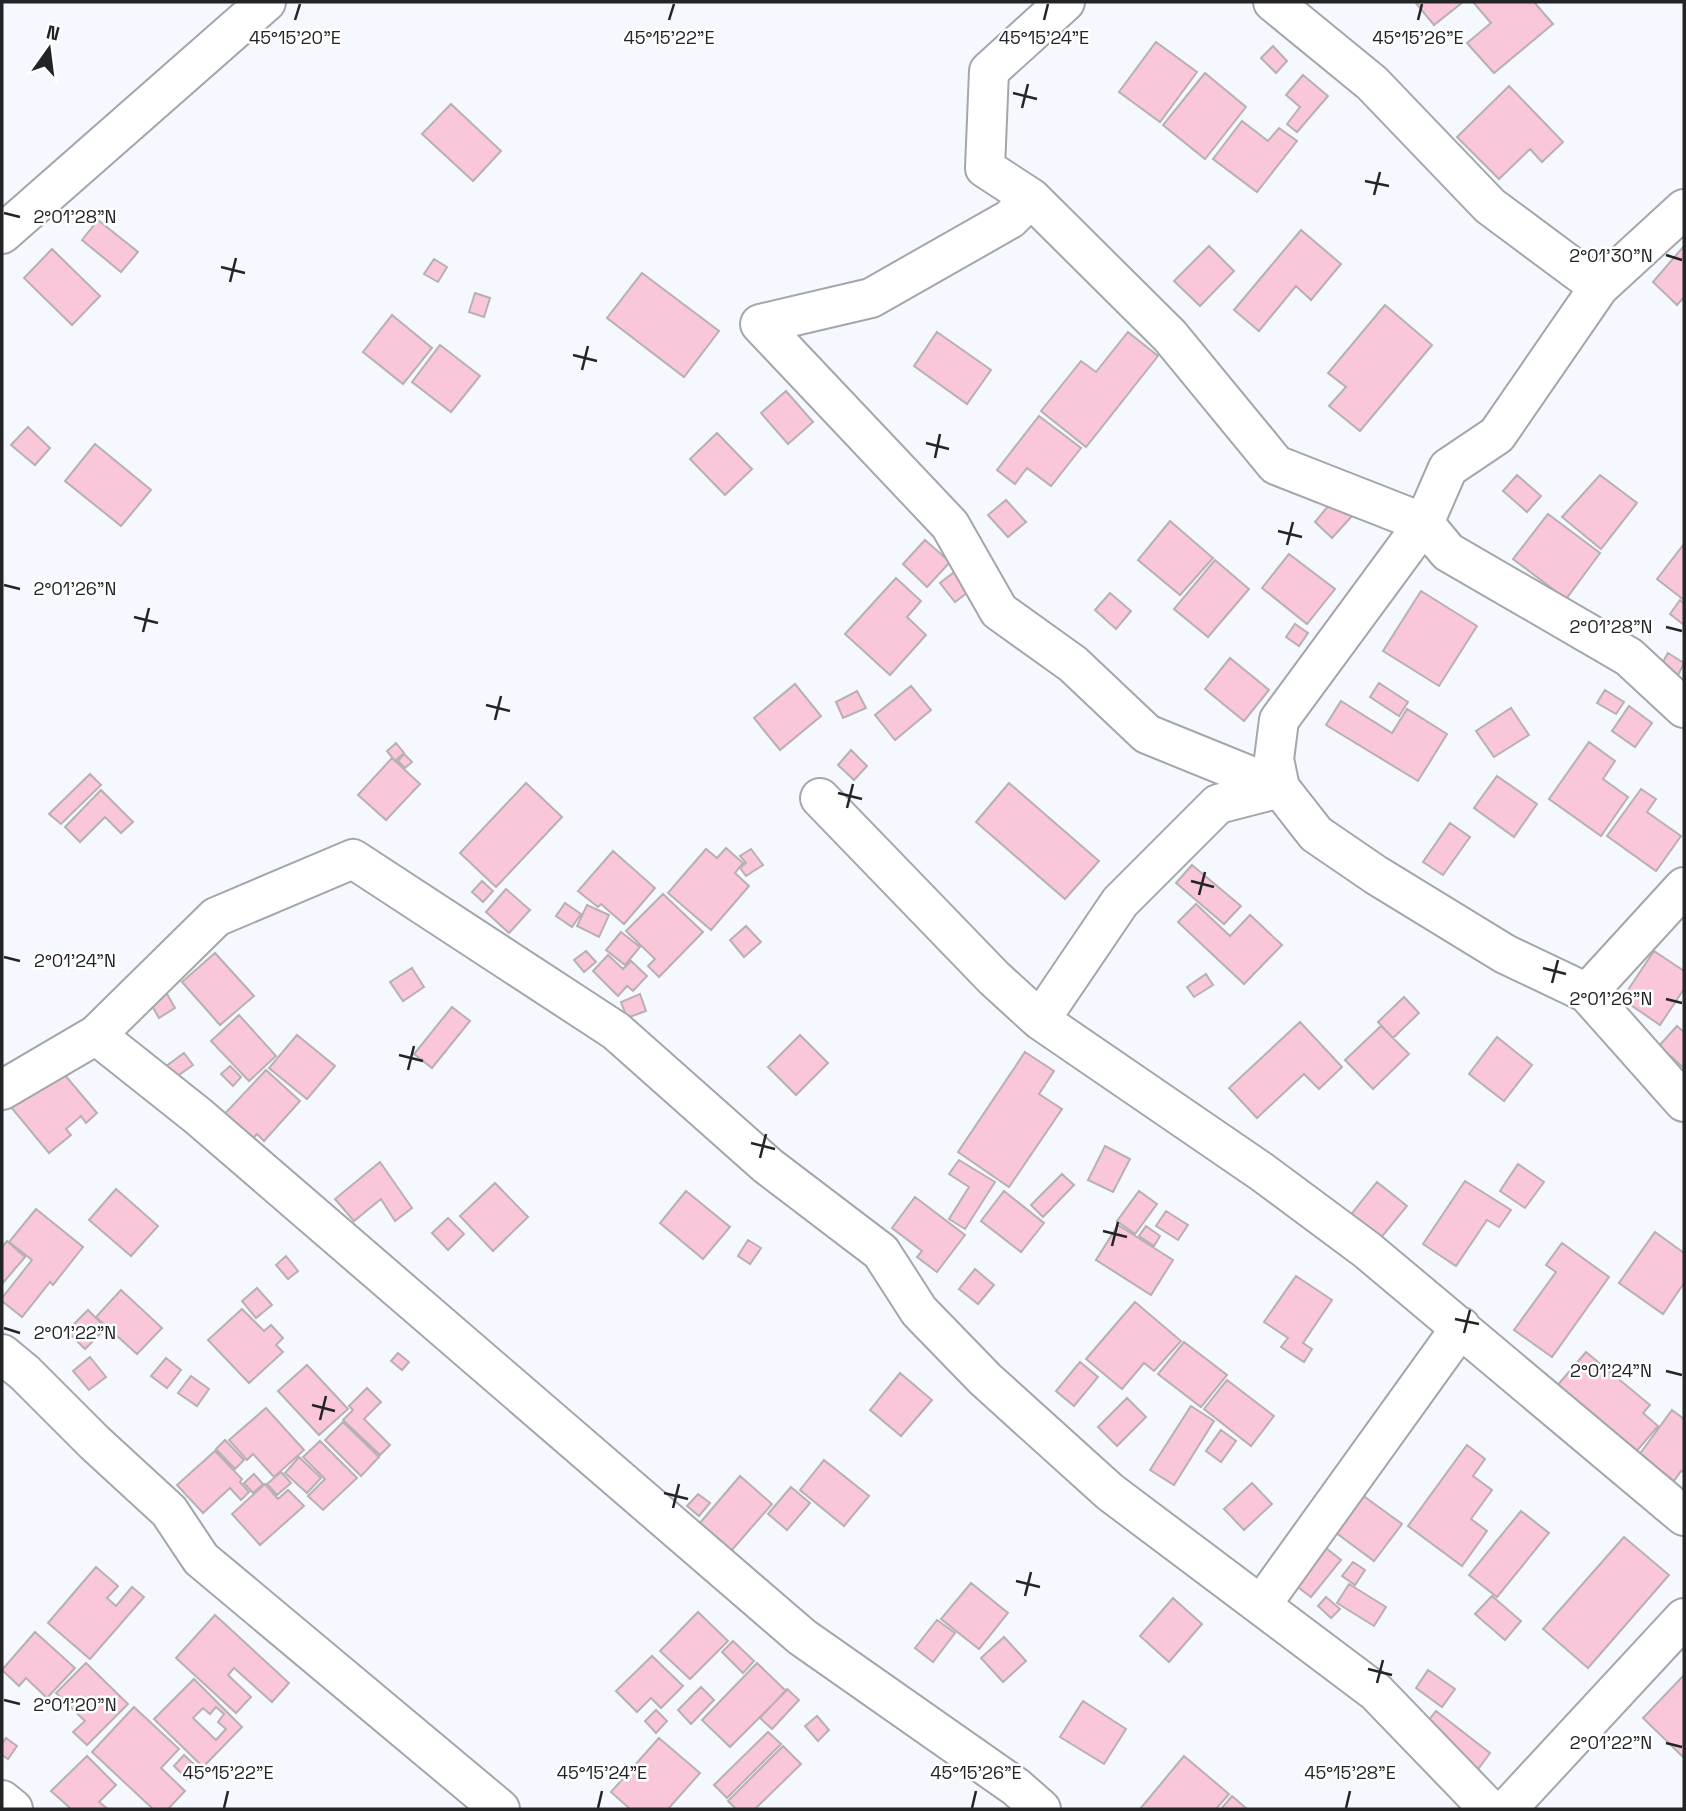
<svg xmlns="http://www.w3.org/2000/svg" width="1686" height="1811" font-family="'Space Grotesk',sans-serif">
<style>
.building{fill:#fac6d9;stroke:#b8b0b3;stroke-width:2;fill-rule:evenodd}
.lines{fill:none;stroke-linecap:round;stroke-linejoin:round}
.minor-casing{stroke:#a3a6ab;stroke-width:42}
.minor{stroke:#fff;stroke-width:38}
.ticks{fill:none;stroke:#232426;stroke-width:2.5}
.ticks-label{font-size:18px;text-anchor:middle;fill:#232426;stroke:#fff;stroke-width:5;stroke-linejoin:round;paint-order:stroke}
</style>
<rect width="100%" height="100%" fill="#f5f8fe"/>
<path class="building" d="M1415,2H1463L1434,25Z
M1473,2H1534L1553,24L1494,73L1467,43L1491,23Z
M1156,42L1197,72L1160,122L1119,92Z
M1273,46L1287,61L1276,73L1261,58Z
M1205,73L1246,107L1205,159L1163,125Z
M1303,75L1328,96L1297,132L1287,124L1300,107L1286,95Z
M1509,86L1563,142L1542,162L1530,149L1499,179L1457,137Z
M451,104L501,151L473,181L422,134Z
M1242,121L1268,141L1279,128L1297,141L1257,192L1213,159Z
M98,220L138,252L121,272L82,240Z
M1301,230L1341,264L1311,300L1296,286L1259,331L1234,310Z
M1209,246L1234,271L1200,306L1174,281Z
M1684,246V297L1677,305L1653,282Z
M52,249L100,296L72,325L24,278Z
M434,259L447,267L438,282L424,274Z
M642,273L719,331L684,377L607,318Z
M475,293L490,298L484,317L469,312Z
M1385,305L1432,345L1360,431L1329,406L1346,387L1328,373Z
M392,315L432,348L403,384L363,352Z
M937,332L991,370L967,404L914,366Z
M1128,332L1158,356L1086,447L1041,411L1081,361L1096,372Z
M440,345L480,376L451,412L412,382Z
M786,391L813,422L788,444L761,413Z
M1039,416L1081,448L1051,486L1027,468L1015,484L997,470Z
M28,427L50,448L35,465L11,445Z
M717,433L752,469L725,495L690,459Z
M95,444L151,490L121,526L65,481Z
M1517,475L1541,496L1527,512L1503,491Z
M1600,475L1637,503L1601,549L1562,517Z
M1334,499L1352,516L1332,538L1315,522Z
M1006,500L1026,522L1008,537L988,515Z
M1548,514L1600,553L1566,599L1513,559Z
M1170,521L1213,558L1180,595L1138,560Z
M925,540L950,562L927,587L903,564Z
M1684,544V600L1657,579Z
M1289,554L1335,589L1307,624L1262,588Z
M1215,560L1249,589L1208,637L1174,609Z
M957,570L972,589L955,602L940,583Z
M896,578L921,601L907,617L926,635L890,675L845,634Z
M1421,591L1477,626L1439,686L1383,651Z
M1110,593L1131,611L1116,629L1095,610Z
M1680,600L1684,604V625L1670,614Z
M1295,624L1308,633L1299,646L1286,637Z
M1668,653L1684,663L1677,677L1660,667Z
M1230,658L1269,690L1244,721L1205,689Z
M1379,683L1408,702L1399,716L1370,697Z
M795,684L821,716L780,750L754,718Z
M911,686L931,710L895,740L875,715Z
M1605,690L1624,702L1616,714L1597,703Z
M857,691L866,708L843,718L836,702Z
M1341,701L1392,733L1407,709L1447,734L1418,781L1326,725Z
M1629,706L1652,723L1635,747L1612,731Z
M1511,708L1529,735L1494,757L1476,731Z
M1589,742L1615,761L1603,779L1628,797L1601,836L1549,799Z
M396,743L404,753L395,761L387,751Z
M851,750L867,766L854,780L838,765Z
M404,754L412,762L405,768L398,761Z
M392,758L420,784L386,820L358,795Z
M90,774L101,785L61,824L49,814Z
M1497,776L1537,804L1514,837L1474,808Z
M526,783L562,817L496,887L460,853Z
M1009,783L1099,861L1065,899L976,822Z
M1641,789L1656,799L1647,812L1681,836L1656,871L1607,836Z
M101,790L133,822L121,833L105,817L80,842L65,827Z
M1450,823L1470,837L1443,875L1423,862Z
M726,848L743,863L735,873L749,886L711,930L668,893L706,849L717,858Z
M751,849L763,865L746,876L740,868L746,863L740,856Z
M613,851L655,888L624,924L601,904L598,907L578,891Z
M1192,865L1241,906L1224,924L1176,883Z
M482,881L493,891L483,902L472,892Z
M506,889L530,910L509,933L486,912Z
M663,894L703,932L659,977L648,966L655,959L626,931Z
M565,903L581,914L572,927L556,916Z
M1196,904L1230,936L1250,915L1282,945L1244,984L1178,922Z
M587,905L609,915L599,937L577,926Z
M746,926L761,942L744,957L730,940Z
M621,932L640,947L625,965L606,950Z
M586,951L596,962L584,972L574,960Z
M1654,951L1684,971V989L1660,1025L1622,999Z
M215,953L254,996L220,1025L182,982Z
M608,955L623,969L631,961L647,976L633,991L627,986L618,996L593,971Z
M412,968L424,987L403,1001L390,982Z
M1206,974L1213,985L1194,997L1187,987Z
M167,994L175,1008L159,1018L151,1004Z
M640,994L646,1011L627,1018L621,1002Z
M1404,997L1419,1013L1393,1038L1378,1022Z
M452,1007L470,1021L432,1068L414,1054Z
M239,1015L276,1056L249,1081L211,1041Z
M1300,1022L1342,1067L1319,1089L1304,1074L1257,1118L1229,1088Z
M1381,1026L1409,1054L1373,1089L1345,1060Z
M1677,1026L1684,1032V1068L1659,1046Z
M297,1035L335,1066L307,1099L269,1068Z
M800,1035L828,1063L796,1095L768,1067Z
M1497,1037L1532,1065L1504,1101L1469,1074Z
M1025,1052L1054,1071L1039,1094L1062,1109L1009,1187L958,1152Z
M184,1053L193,1065L173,1079L165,1067Z
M230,1066L241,1077L233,1086L221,1074Z
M58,1067L97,1113L86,1123L81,1116L66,1129L71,1135L49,1153L10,1106Z
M266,1070L300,1101L264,1141L257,1134L246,1146L218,1121Z
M1105,1146L1130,1159L1113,1192L1088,1180Z
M959,1160L995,1182L965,1229L949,1219L969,1187L949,1174Z
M380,1162L412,1208L395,1221L381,1199L354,1221L335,1199Z
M1518,1164L1544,1182L1525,1208L1500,1191Z
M1062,1174L1074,1185L1043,1217L1031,1205Z
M1465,1181L1511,1210L1499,1227L1487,1220L1456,1266L1423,1244Z
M1377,1182L1407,1206L1375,1245L1345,1222Z
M495,1183L528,1217L493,1251L460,1216Z
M116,1189L158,1226L131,1256L89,1220Z
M686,1191L730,1227L703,1259L660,1223Z
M1004,1191L1044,1223L1021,1252L981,1221Z
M1139,1191L1157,1204L1135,1234L1117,1221Z
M915,1197L965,1235L937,1272L917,1257L922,1251L892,1228Z
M36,1209L83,1247L53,1285L50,1282L22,1317L2,1301V1298L32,1260L9,1242Z
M1166,1211L1188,1225L1178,1240L1156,1226Z
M448,1218L464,1234L448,1250L432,1233Z
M1118,1225L1173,1260L1151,1295L1096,1260Z
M1146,1226L1160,1236L1154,1246L1139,1236Z
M1655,1232L1684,1253V1283L1663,1314L1619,1283Z
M748,1240L761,1248L750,1264L738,1256Z
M7,1241L25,1257L2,1284V1247Z
M1562,1243L1609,1277L1552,1357L1514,1330L1556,1272L1546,1265Z
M286,1256L298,1271L288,1279L276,1265Z
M975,1269L994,1285L978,1304L959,1289Z
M1296,1276L1332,1300L1303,1343L1312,1349L1304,1362L1281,1347L1288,1338L1264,1322Z
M257,1288L272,1305L256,1318L242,1301Z
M121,1290L162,1328L137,1354L96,1317Z
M1135,1302L1181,1341L1154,1371L1144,1363L1122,1389L1086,1359Z
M242,1309L264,1331L271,1325L283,1338L276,1345L283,1352L249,1383L208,1340Z
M88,1310L106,1328L85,1349L67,1331Z
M1184,1342L1227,1375L1201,1407L1158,1374Z
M1586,1352L1650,1405L1643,1413L1658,1426L1635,1453L1556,1387Z
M398,1353L409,1362L402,1370L391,1361Z
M90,1357L106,1377L89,1390L73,1371Z
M166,1358L181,1370L167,1388L151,1376Z
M1080,1362L1098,1377L1074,1406L1056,1391Z
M307,1365L348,1409L319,1435L278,1391Z
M900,1373L932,1400L901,1436L870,1410Z
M191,1376L209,1389L197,1406L178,1393Z
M1227,1380L1274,1416L1251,1446L1204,1409Z
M367,1388L381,1402L364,1419L390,1445L380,1455L343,1420L353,1410L349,1406Z
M1127,1398L1146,1417L1117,1446L1098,1427Z
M1191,1406L1214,1421L1174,1485L1150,1470Z
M266,1408L304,1450L274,1477L253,1454L247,1460L229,1440Z
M1672,1410L1684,1419V1472L1681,1471L1674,1481L1639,1455Z
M343,1422L379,1457L361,1476L325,1440Z
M1221,1430L1236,1441L1221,1462L1206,1451Z
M225,1440L244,1460L235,1469L216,1449Z
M320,1441L357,1478L323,1510L308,1496L325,1479L303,1457Z
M1467,1445L1485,1459L1473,1476L1492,1490L1471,1519L1487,1531L1462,1566L1408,1526Z
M215,1451L242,1479L240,1482L249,1492L241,1500L230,1488L203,1513L177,1485Z
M299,1457L321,1478L307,1493L285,1473Z
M824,1460L869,1496L844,1526L800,1490Z
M281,1472L291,1483L277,1495L267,1484Z
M254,1474L263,1484L253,1493L244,1483Z
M740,1476L772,1504L731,1551L699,1524Z
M1252,1483L1272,1504L1244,1530L1224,1509Z
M265,1484L278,1499L288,1490L304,1506L260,1545L232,1514Z
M791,1487L810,1503L787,1530L768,1514Z
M1358,1492L1402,1524L1374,1561L1331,1529Z
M698,1494L710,1503L699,1516L687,1506Z
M1521,1511L1549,1533L1497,1597L1469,1575Z
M1624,1537L1669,1575L1588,1668L1543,1629Z
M1321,1544L1341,1560L1311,1597L1290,1581Z
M1353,1562L1365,1570L1355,1585L1342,1576Z
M96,1567L118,1586L107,1598L116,1606L132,1587L144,1597L90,1659L48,1623Z
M971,1583L1008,1613L979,1649L941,1619Z
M1349,1584L1386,1607L1374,1626L1337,1603Z
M1492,1596L1521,1621L1505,1640L1475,1614Z
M1326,1597L1340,1609L1331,1618L1318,1606Z
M1173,1598L1202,1624L1169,1662L1140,1636Z
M698,1612L728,1641L690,1679L660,1651Z
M215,1615L289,1683L272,1702L234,1668L228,1675L251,1697L236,1713L176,1658Z
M937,1620L955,1633L933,1662L915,1648Z
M35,1632L75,1668L47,1698L26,1678L19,1686L2,1670Z
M1004,1637L1026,1661L1003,1682L981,1658Z
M733,1641L754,1661L743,1673L722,1652Z
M652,1656L683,1686L661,1708L651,1698L637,1712L616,1691Z
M86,1663L128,1704L87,1745L73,1732L85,1721L56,1693Z
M757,1663L786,1691L730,1747L702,1720Z
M1428,1670L1455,1689L1442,1707L1416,1688Z
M1684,1675V1758L1643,1718Z
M194,1679L242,1727L203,1767L154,1719ZM216,1707L224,1714L218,1722L226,1729L216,1740L193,1718L203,1708L210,1714Z
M701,1687L714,1700L691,1724L678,1710Z
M787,1689L799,1700L772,1729L760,1718Z
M1083,1701L1126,1729L1104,1764L1060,1737Z
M134,1707L179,1749L161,1768L185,1791L168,1809H153L92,1752Z
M656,1710L667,1721L656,1733L645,1721Z
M1436,1711L1490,1753L1476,1772L1422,1729Z
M817,1716L829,1730L818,1741L805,1726Z
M768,1732L781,1744L727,1798L714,1785Z
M6,1738L17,1746L8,1759L2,1755V1744Z
M659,1738L700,1773L668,1809H630L611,1792Z
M783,1746L801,1764L755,1809H736L728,1801Z
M184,1755L198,1768L188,1780L174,1766Z
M87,1756L116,1785L99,1802L108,1809H71L51,1791Z
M1184,1756L1229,1794L1216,1809H1140Z
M1232,1796L1247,1809H1221Z"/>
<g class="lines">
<defs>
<path id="minor" d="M1273,2L1372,83L1490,206L1599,287
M1031,198L985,168L989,71L1065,2
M1684,209L1599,287L1497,435L1448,468L1424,523L1279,720L1274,759L1280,788L1316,834L1376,875L1505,954L1587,993L1684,1102
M2,234L266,2
M820,798L994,978L1040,1020L1262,1172L1367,1250L1684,1516
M1587,993L1684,887
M1040,1020L1120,902L1218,804L1280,788L1147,734L1073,664L999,611L950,525L760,324L871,298L1010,219L1031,198L1170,336L1276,465L1424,523L1448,552L1629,657L1684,708
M96,1035L216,917L353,859L616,1031L768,1166L881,1252L919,1311L985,1379L1110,1492L1376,1692L1489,1809
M2,1090L96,1035L198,1116L802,1637L1016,1787L1041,1809
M2,1354L25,1373L95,1443L169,1511L201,1559L500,1809
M1262,1604L1461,1327
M2,1800L13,1809
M1507,1809L1684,1618"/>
</defs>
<use href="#minor" class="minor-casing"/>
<use href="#minor" class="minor"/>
</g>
<path class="ticks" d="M295,20L300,4M669,20L674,4M1044,20L1048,4M1418,20L1422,4M1013,93L1037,99M1022,108L1028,84M1365,181L1389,186M1374,195L1380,172M4,213L20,217M1666,255L1682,260M221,267L245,273M230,282L236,258M573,355L597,361M582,370L588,346M926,443L949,449M935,458L940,434M1278,531L1302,537M1287,545L1293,522M4,585L20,589M134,617L158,623M1666,627L1682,631M143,632L149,608M486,705L510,711M495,720L501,696M838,793L862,799M847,808L853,784M1191,881L1214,887M1199,895L1205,872M4,957L20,961M1543,968L1566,974M1552,983L1558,960M1666,999L1682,1003M399,1055L423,1061M408,1070L414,1046M751,1143L775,1149M760,1158L766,1134M1103,1231L1127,1237M1112,1246L1118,1222M1455,1319L1479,1324M4,1328L20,1333M1464,1333L1470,1310M1666,1371L1682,1375M312,1405L335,1411M320,1420L326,1396M664,1493L688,1499M673,1508L679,1484M1016,1581L1040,1587M1025,1596L1031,1572M1368,1669L1392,1675M1377,1683L1383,1660M4,1700L20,1704M1666,1743L1682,1747M224,1808L228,1791M598,1808L602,1791M972,1808L976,1791M1346,1808L1350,1791"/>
<g class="ticks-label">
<text x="295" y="44">45°15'20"E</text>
<text x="669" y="44">45°15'22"E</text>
<text x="1044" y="44">45°15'24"E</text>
<text x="1418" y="44">45°15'26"E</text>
<text x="75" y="223">2°01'28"N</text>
<text x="1611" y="262">2°01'30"N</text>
<text x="75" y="595">2°01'26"N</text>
<text x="1611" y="633">2°01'28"N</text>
<text x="75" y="967">2°01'24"N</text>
<text x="1611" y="1005">2°01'26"N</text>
<text x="75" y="1339">2°01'22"N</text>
<text x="1611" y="1377">2°01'24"N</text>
<text x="75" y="1711">2°01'20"N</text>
<text x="1611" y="1749">2°01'22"N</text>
<text x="228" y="1779">45°15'22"E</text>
<text x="602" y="1779">45°15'24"E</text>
<text x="976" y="1779">45°15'26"E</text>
<text x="1350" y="1779">45°15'28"E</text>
</g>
<rect width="1686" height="1811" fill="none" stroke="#232426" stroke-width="7"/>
<g transform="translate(49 49) rotate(14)" stroke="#ffffff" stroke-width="5" paint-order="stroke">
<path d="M0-5L12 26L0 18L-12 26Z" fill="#232426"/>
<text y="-10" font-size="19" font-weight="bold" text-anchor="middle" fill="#232426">N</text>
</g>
</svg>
